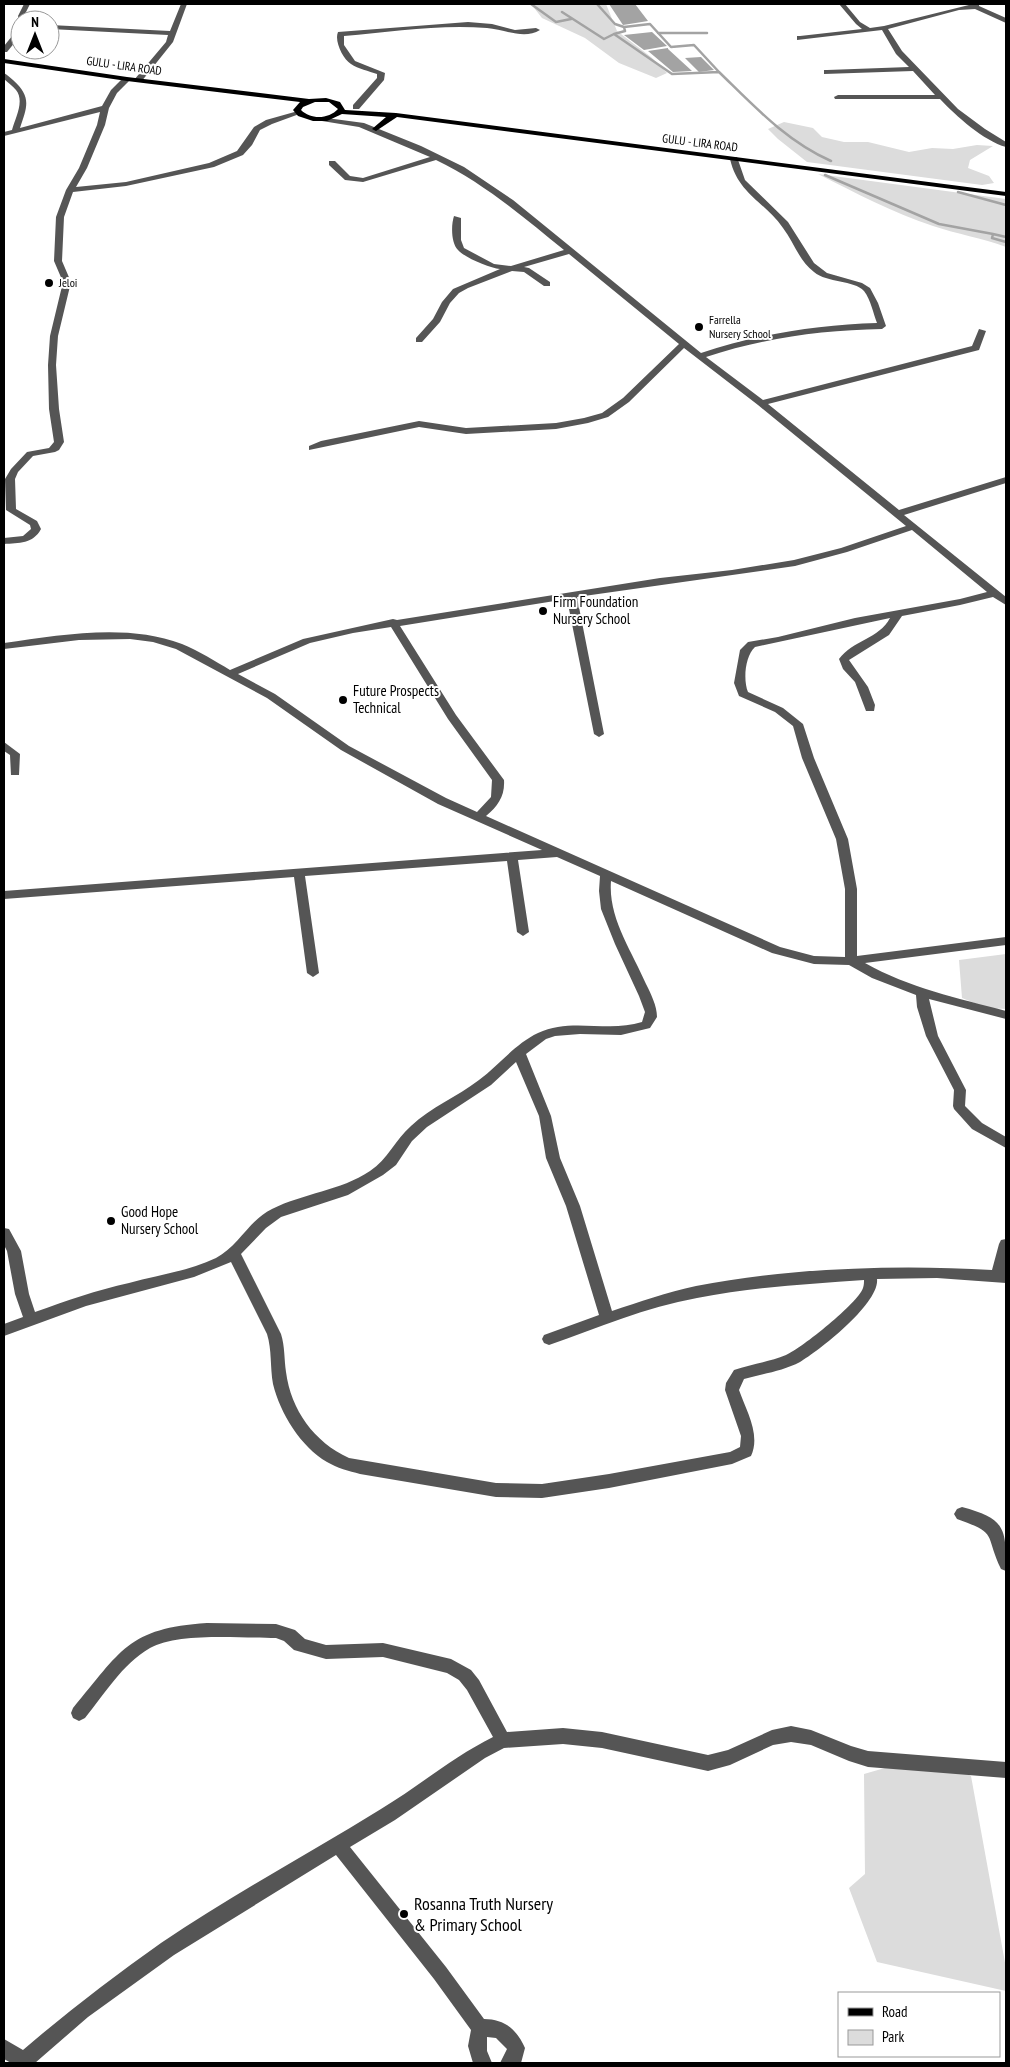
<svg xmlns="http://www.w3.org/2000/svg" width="1010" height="2067" font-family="'PT Sans Narrow',sans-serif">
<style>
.green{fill:#dcdcdc}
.water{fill:#a3a3a3}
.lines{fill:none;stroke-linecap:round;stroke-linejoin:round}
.stream{stroke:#a3a3a3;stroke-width:2.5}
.minor{fill:#555;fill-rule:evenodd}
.major{fill:#000;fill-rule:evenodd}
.poi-dot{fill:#000;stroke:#fff;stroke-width:2}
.labels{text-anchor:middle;stroke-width:4;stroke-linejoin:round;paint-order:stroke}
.far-street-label{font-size:12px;fill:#000;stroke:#fff}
.far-poi-label{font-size:12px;fill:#000;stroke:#fff;text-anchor:start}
.poi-label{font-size:15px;fill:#000;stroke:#fff;text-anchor:start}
.near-poi-label{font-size:18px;fill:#000;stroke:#fff;text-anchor:start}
</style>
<rect width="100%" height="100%" fill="#fff"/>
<path class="green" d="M531,4H606L617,31L651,57L667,73L656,78L619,63L585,38L542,18Z
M784,122L813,128L822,137L844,142H868L909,152L932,148L953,149L977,145L993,146L970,160L968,168L989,176L994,183L982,185L807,162L778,139L768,129Z
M818,174L1006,199V247C982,238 957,234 933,226C893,213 856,193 818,174Z
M1006,954V1009L987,1008L962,998L959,960Z
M923,1757L932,1758L971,1776L1006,1968V1991L877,1962L849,1888L865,1874L864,1774Z"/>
<path class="water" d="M609,4H635L648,21L623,25Z
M652,32L667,46L644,50L624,35Z
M668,48V49L692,71L673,72L648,51Z
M701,57L714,70L699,72L685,58Z"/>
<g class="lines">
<path class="stream" d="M531,4L556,22L571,19
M597,4L615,24L624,27L625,31L614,34L672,74L719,72C754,106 786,141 831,161
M562,12L604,39L614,34
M624,27L650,24L671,47L694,45L719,72
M658,33H707
M825,175L939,224L993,234L992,238L1006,242
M958,192L1006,205
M993,234L1006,237"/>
<path class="minor" d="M24,4H30L24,16L26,20H20V22L18,16Z
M181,4H187L173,42L141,82H138L134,80L166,42L168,35L50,29V25L170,31Z
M839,4H845L860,22L870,28L884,26L973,4H979V6L1006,18V23L975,9L959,10L888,29L902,51L958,109L985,129L1006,142V147C984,141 956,116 940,99H835L834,97L838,95H935L913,71L824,74V70H827L909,67L896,54L882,30L797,40V36H800L862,29L856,24Z
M468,22L492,24L515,30L536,28L540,30C524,40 503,29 487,28C440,24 391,32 344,36V45L355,61L385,73L384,80L359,109H353V105L377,78V74C369,71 358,69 351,64C343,59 334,41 338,32Z
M17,30H20V36L7,52H4V46Z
M4,73C8,75 10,78 13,80C32,97 27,107 20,128L102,106L111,90L124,77L131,79L117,93L109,108L105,125L87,168L76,187L126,182L209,163L237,151L254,127L266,120L298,111L302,113L272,124L260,130L252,145L243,155L214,167L126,186L73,192L64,217L62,261L71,282L58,336L56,365L59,409L64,442L59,450L55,452L33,456L18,472L15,479L16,509L37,521L41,529C33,544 19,543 4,544V538L23,536L31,529L30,525L6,510L5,479L11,469L27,452L49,448L54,442L49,409L48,365L50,336L63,282L54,261L56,217L66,190L79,168L97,125L100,112L4,136V132L12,130C15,119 25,101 16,90C13,86 8,83 4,79Z
M319,117L364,123L421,146L464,167L513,200L701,353C758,334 817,325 877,323C873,313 871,300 864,291C854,280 827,283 814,272C799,261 794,242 783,228C764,201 738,194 730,159L737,157L745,180L788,222L814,263L827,273L862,283L870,288L878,303L886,326L882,329C822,330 764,338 706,357L763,400L972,346L979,329L986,331L979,350L768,404L899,510L1006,477V483L904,515L1006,597V605L993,597L960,605L902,616L889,635L849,660L868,687L875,705L874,711H866L855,682L843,669L839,659C853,640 879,639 890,618L755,647C745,656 743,680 748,692L783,708L803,724L814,758L848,839L857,889V956L1006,937V945L865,963C909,988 958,998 1006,1011V1019L929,999L938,1036L966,1090L965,1106L982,1123L1006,1137V1148L972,1129L954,1109L953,1106L954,1090L926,1036L917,1007L916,995L872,978L849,965L814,964L772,953L611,881C608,918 632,951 646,984C651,994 657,1006 657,1017L650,1028L621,1035L580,1034L555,1036L546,1039L526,1054L551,1116L560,1158L580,1206L612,1311C639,1302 667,1292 696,1286C789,1268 897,1264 992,1270L999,1244L1001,1240L1006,1239V1283L937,1278L877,1279C880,1303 819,1351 800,1362C783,1371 762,1374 744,1379L739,1390C746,1410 761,1435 751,1456L732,1464L609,1488L542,1498L496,1497L360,1474C349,1471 337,1468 327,1462C301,1447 280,1413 273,1384C270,1367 272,1350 267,1334L231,1262L194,1277L86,1306L4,1336V1324L23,1317L15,1294L7,1251L4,1245V1228L9,1229L21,1251L29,1294L35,1312C66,1301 97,1290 129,1283C158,1275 189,1271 216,1258C239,1246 249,1220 272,1209C304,1193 340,1191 370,1171C388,1159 395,1140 411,1126C431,1107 457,1097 479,1080C499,1065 515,1044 538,1033C571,1017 608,1033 642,1022L645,1012L639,996L615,944L601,909L599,891L600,876L557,857L518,860L529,932L523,936L517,932L507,861L305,876L319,973L313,977L307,973L294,877L4,899V891L542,850L438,804L341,750L267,698L176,649L153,642L130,639L79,640L4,649V643C62,635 126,623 182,644C199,651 215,661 230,670L303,639L393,619L397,620L660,578L732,570L794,560L841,548L906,526L758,405L684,348L629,402L608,417L588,423L556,429L466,434L419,427L309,450V446L321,441L419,421L466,428L556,423L584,418L602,413L623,398L679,344L569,254L524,267L529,268L550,282V286H544L524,272L512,271L468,288L459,293L450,303L440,322L422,342H416V338L433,319L442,302L453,289L500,269C490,268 465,258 458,250C451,243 451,225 454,216L461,218V240L464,248L494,264L511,266L564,250C523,217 484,183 436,160L363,182L345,180L329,165V161H335L350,176L363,178L430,157L359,127L322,121L318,119ZM912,530L987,592L960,599L855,618L778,637L748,642L740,650L734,683L739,696L775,712L793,726L802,758L836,839L845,889V957L814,956L780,947L486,816C498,806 505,796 504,780L456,715L400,626L567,599L594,734L599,737L604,734L577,597L795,566L847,552ZM391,627L448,719L492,780L491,797L477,812L446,798L349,746L275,694L238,674L310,643L353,633ZM516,1062L539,1116L546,1158L566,1206L599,1315L544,1335L542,1339L544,1343L549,1345C598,1328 646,1307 697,1298C752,1287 808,1284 864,1280C864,1282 864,1285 863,1288C858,1303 802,1348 786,1355C769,1362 751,1364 734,1370L726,1383L725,1390L741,1436L740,1447L730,1452L609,1474L542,1484L496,1483L349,1458C314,1442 291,1410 286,1372C284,1359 285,1347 281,1334L241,1254L266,1228L281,1217L348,1195L383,1175L396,1165L412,1141L427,1127L491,1085Z
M4,742L20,754L19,775H11L10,755L4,751Z
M962,1507C1006,1519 1006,1528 1006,1571L1001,1569C984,1533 999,1534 957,1519L954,1514L957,1509Z
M207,1623L276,1624L295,1630L305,1639L326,1645L383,1643L451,1659L471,1670L479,1680L507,1732L563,1728L602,1732L708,1755L728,1750L772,1730L791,1726L811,1730L851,1746L868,1751L1006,1762V1778L868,1767L849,1761L811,1745L791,1742L773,1745L730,1765L708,1771L602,1748L563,1744L504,1748L485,1758L395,1820L350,1847L446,1967L484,2019C505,2019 517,2030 525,2048L521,2063H500L507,2049L496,2038L487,2037V2051L492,2063H473L468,2046L471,2030L434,1979L336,1855L174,1955L88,2017L35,2063H11L4,2059V2039L23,2050C67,2012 113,1977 161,1943C232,1895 308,1854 381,1809C419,1786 453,1757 493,1737L467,1690L459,1680L447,1673L383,1657L326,1659L294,1650L284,1641L276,1638C243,1638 178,1632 150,1648C122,1664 104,1695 85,1718L79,1721L73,1718L71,1713L73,1708C121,1651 128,1628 207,1623Z"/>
<path class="major" d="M4,59L127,77L309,99L326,98L340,102L345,110L396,113L1006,192V196L397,117L376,131L372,129L386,117L342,114L327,121H313L298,116L293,110L300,102L127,81L4,63ZM315,102H329L338,109C329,119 311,120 301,110L303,107Z"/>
</g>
<g class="poi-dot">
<circle cx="49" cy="283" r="5"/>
<circle cx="699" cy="327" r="5"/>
<circle cx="543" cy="611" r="5"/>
<circle cx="343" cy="700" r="5"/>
<circle cx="111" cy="1221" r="5"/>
<circle cx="404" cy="1914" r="5"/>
</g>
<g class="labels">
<g class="far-street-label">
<text transform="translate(124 66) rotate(8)" y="4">GULU - LIRA ROAD</text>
<text transform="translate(700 143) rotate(7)" y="4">GULU - LIRA ROAD</text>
</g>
<g class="far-poi-label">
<text x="59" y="287">Jeloi</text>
<text x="709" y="324">Farrella<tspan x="709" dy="14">Nursery School</tspan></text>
</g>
<g class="poi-label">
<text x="553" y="607">Firm Foundation<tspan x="553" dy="17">Nursery School</tspan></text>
<text x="353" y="696">Future Prospects<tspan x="353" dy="17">Technical</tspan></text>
<text x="121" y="1217">Good Hope<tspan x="121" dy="17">Nursery School</tspan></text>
</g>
<g class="near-poi-label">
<text x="414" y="1910">Rosanna Truth Nursery<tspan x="414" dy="21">&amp; Primary School</tspan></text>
</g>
</g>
<rect width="1010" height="2067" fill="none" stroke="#000000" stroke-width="10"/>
<rect x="838" y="1992" width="162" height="65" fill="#ffffff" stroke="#999999"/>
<rect x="848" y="2008" width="25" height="8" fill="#000000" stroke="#999999"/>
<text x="882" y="2017" font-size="15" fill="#000000">Road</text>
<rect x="848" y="2030" width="25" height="15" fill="#dcdcdc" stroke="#999999"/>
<text x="882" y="2042" font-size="15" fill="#000000">Park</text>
<g transform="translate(35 35)"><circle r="24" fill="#ffffff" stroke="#999999"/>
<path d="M0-4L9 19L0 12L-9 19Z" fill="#000000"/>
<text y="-8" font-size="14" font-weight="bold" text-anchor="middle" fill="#000000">N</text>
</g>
</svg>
